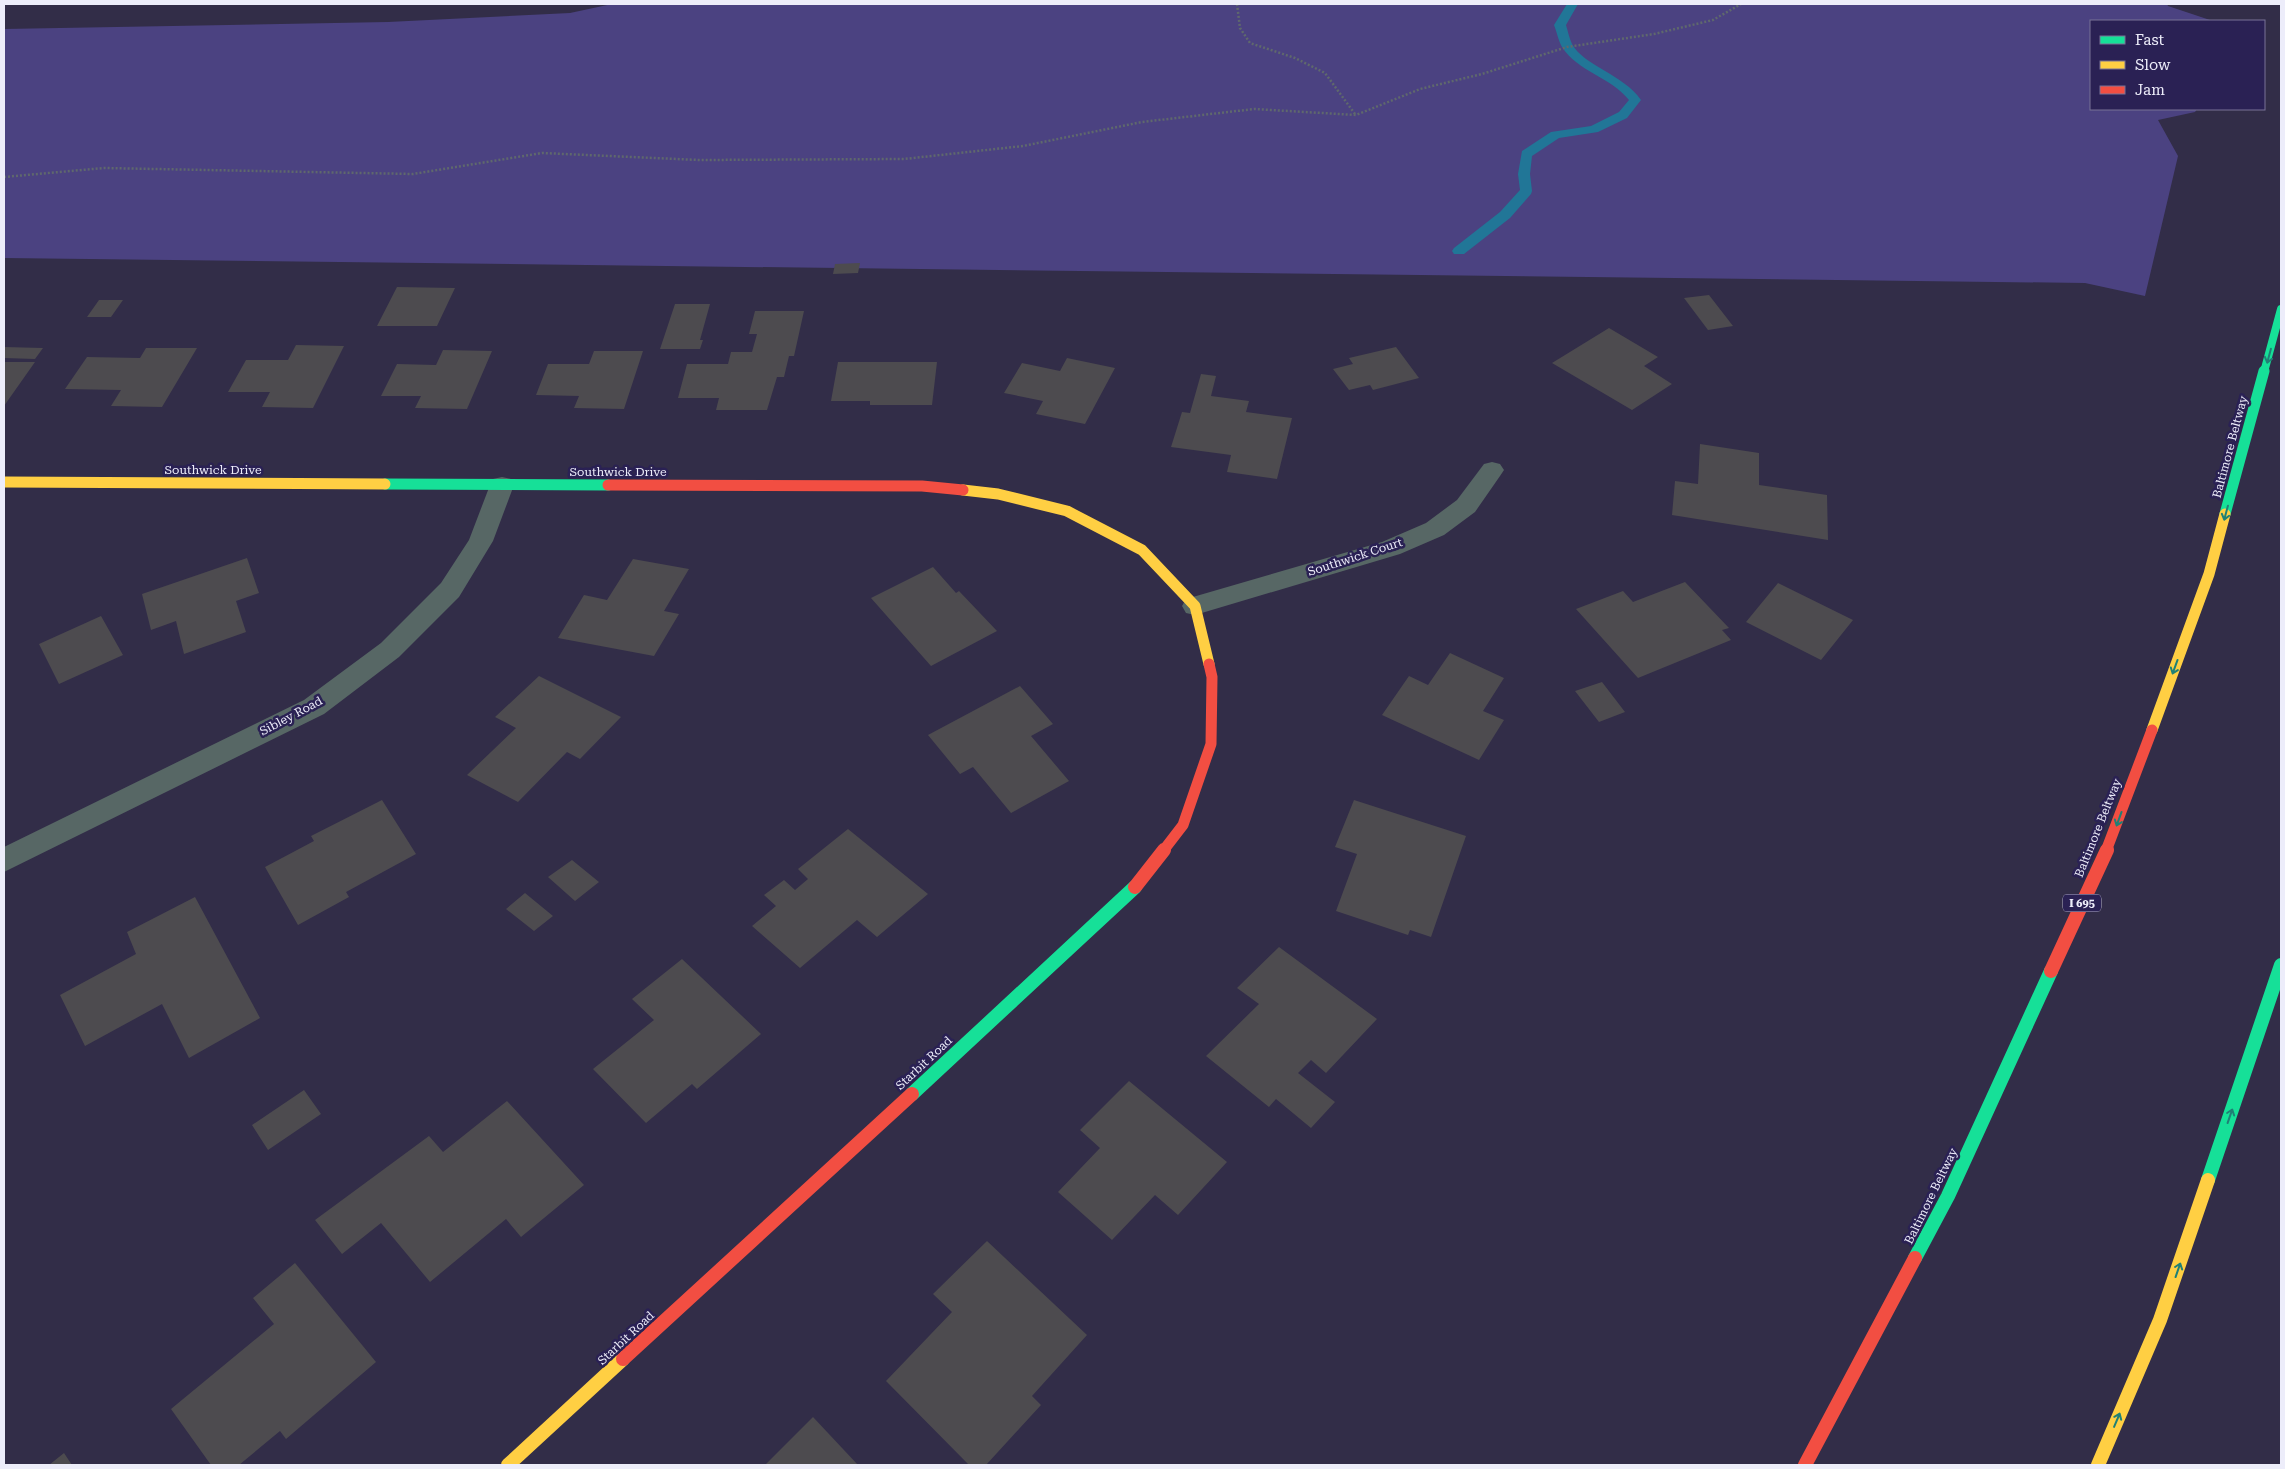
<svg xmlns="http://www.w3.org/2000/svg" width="2285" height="1469" font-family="'Roboto Serif',serif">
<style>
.green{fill:#4b4281}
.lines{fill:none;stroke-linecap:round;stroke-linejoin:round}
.stream{fill:#217697;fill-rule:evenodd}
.building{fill:#4d4b4f}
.path{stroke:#5f686d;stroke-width:2.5;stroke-dasharray:2 2;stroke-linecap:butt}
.street{fill:#576765;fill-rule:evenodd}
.fast-far2{stroke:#16e098;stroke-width:8}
.fast-far1{stroke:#16e098;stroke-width:11}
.fast{stroke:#16e098;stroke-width:14}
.slow-far1{stroke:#ffcf43;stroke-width:11}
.slow{stroke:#ffcf43;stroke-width:14}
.jam-far1{stroke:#f24e42;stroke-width:11}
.jam{stroke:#f24e42;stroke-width:14}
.oneway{stroke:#208076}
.labels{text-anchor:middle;stroke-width:5;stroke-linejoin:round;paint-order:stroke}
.shield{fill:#2a2154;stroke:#b2b0c8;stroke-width:1}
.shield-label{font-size:11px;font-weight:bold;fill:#ededfa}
.street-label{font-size:12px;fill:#ededfa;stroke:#2a2154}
</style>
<rect width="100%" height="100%" fill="#322d48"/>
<path class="green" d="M612,4H2167L2168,6L2213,21H2091V109H2197L2195,112L2158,120L2178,156L2145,296L2085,283L4,258V29L388,22L570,13Z"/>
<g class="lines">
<path class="stream" d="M1567,4H1578L1566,25C1568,31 1569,38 1572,44C1584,66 1623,74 1641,100L1627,118L1598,132L1559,138L1532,156L1530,174L1532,191L1531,194L1510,218L1464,254H1454L1452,251L1454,248L1500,212L1520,190L1518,174L1522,151L1551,132L1591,126L1619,112L1629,100C1611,77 1578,72 1562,47C1558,40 1557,32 1554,25Z"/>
</g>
<path class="building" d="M860,263L858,273L833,274L835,264Z
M397,287L455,288L437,326H377Z
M1709,295L1733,326L1708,330L1684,298Z
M99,300H123L111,317H87Z
M675,304H710L700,340H703L700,349H660Z
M755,311H804L794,356H789L784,377H777L767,410H716L719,398H678L687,364H728L731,352H752L757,334H749Z
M1609,328L1658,357L1644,366L1672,384L1632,410L1552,363Z
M296,345L344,346L313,408L262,407L270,392H228L246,360H288Z
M4,347L43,348L35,359L4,358Z
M1396,347L1419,378L1373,390L1370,385L1349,390L1333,369L1353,364L1349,358Z
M146,348H197L162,407L111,406L121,390L65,389L87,357L140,358Z
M443,350L492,351L467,409L415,408L421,396H381L397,364L436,365Z
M594,351H643L624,409L574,408L579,396L536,395L548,364H589Z
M1067,358L1115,368L1085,424L1036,414L1043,401L1004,393L1022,363L1060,371Z
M4,362H35L4,406Z
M838,362H937L932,405H870V401H831Z
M1201,374L1216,376L1211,396L1249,401L1246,412L1292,418L1277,479L1227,472L1231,455L1171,447L1182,412L1190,413Z
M1700,444L1759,453V485L1827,495L1828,540L1672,515L1675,481L1698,484Z
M247,558L259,593L236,601L246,632L184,654L176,621L151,630L142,594Z
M633,559L689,569L664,611L679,614L654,656L558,638L584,595L607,600Z
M933,567L956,593L959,591L997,631L931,666L871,598Z
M1685,582L1729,628L1722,630L1731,640L1638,678L1576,609L1623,591L1633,602Z
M1778,583L1853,620L1821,660L1746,622Z
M101,616L123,655L59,684L39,644Z
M1450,653L1504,678L1483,711L1504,720L1479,760L1382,715L1409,676L1428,685Z
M539,676L621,717L580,759L567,752L518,802L467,775L516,728L495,717Z
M1602,682L1625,712L1599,722L1575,691Z
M1020,686L1053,724L1031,736L1069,781L1011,813L973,767L960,774L928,735Z
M382,800L416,854L346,892L349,897L298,925L265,867L314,841L311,836Z
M1354,800L1466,836L1431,937L1410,930L1408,935L1336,911L1357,854L1335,847Z
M848,829L928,894L877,937L857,920L800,968L752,926L776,906L764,895L784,880L795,890L808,879L798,869Z
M572,860L599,882L575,901L548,877Z
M525,893L553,916L534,931L506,909Z
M195,897L260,1018L189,1058L162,1004L85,1046L60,995L136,954L127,932Z
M1279,947L1377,1019L1326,1073L1311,1060L1298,1073L1335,1102L1311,1128L1276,1099L1269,1107L1206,1056L1259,1004L1237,988Z
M682,959L761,1034L697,1089L692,1084L646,1123L593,1069L654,1020L632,999Z
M1129,1081L1227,1162L1178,1215L1155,1195L1112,1240L1058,1192L1100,1148L1080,1130Z
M304,1090L321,1114L268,1150L252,1125Z
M507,1101L584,1185L521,1237L506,1219L430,1282L381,1223L342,1254L315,1220L429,1136L443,1152Z
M987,1241L1087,1335L1032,1396L1041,1405L986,1465H969L886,1381L952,1312L933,1294Z
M295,1263L376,1362L286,1439L280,1431L239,1465H211L171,1409L274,1324L253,1298Z
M813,1417L858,1465H765Z
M64,1453L72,1465H49Z"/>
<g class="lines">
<path class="path" d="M1237,4L1240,28L1250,43L1295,58L1325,73L1355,114
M4,177L104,168L413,174L542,153L699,160L904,159L1023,146L1142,122L1254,109L1356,115L1420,89L1482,74L1567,47L1654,34L1713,20L1741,4"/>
<path class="street" d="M1492,462L1500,464L1504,470L1500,476L1475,512L1444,535L1400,554L1195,615L1186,613L1182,606L1186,599L1382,542L1426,523L1457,500L1484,464Z
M502,477L511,479L514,485L493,541L459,597L399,657L324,714L4,872V847L304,700L381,643L441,583L469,540L490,485L493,479Z"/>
<path class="fast-far2" d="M2264,372L2281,309"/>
<path class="fast-far1" d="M385,484L608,485
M2225,514L2264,371"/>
<path class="fast" d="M912,1094L1135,887
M2208,1180L2281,965
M1915,1258L1948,1196L2051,971"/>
<path class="slow-far1" d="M4,482L385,484
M963,490L998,494L1067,511L1142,550L1195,606L1209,664
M2152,730L2209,574L2225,514"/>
<path class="slow" d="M508,1465L623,1359
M2098,1465L2160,1320L2208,1180"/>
<path class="jam-far1" d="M608,485L922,486L963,490
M1163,851L1183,825L1211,744L1212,677L1209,664
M2106,851L2152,730"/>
<path class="jam" d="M1135,887L1164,850
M2051,971L2107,850
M623,1359L912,1094
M1805,1465L1915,1258"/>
</g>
<defs><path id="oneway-shaft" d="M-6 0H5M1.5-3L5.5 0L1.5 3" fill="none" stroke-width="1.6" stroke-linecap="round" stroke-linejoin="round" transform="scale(1.25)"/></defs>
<g class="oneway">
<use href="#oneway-shaft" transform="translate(2269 356) rotate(105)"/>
<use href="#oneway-shaft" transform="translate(2226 513) rotate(105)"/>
<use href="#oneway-shaft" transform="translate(2175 667) rotate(110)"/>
<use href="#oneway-shaft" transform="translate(2119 819) rotate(110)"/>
<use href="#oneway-shaft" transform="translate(2230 1116) rotate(-71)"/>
<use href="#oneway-shaft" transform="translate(2178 1270) rotate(-71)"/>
<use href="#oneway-shaft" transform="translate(2117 1420) rotate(-67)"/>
</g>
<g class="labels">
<rect class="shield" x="2063" y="894.5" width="38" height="17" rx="4"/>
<g class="shield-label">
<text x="2082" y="907">I 695</text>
</g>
<g class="street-label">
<text transform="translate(2230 447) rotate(-75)" y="4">Baltimore Beltway</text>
<text x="213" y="474">Southwick Drive</text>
<text x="618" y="476">Southwick Drive</text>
<text transform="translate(1355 557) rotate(-18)" y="4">Southwick Court</text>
<text transform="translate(291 716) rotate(-28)" y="4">Sibley Road</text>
<text transform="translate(2098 828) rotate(-68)" y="4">Baltimore Beltway</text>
<text transform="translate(924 1063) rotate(-43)" y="4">Starbit Road</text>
<text transform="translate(1931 1196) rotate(-64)" y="4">Baltimore Beltway</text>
<text transform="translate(626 1338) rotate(-43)" y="4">Starbit Road</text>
</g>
</g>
<rect width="2285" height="1469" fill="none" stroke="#ededfa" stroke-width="10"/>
<rect x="2090" y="20" width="175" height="90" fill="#2a2154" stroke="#787396"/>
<rect x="2100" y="36" width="25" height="8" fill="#16e098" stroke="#787396"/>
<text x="2135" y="45" font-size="15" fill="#ededfa">Fast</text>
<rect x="2100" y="61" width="25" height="8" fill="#ffcf43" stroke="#787396"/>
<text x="2135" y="70" font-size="15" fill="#ededfa">Slow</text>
<rect x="2100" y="86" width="25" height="8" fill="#f24e42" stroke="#787396"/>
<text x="2135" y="95" font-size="15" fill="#ededfa">Jam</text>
</svg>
